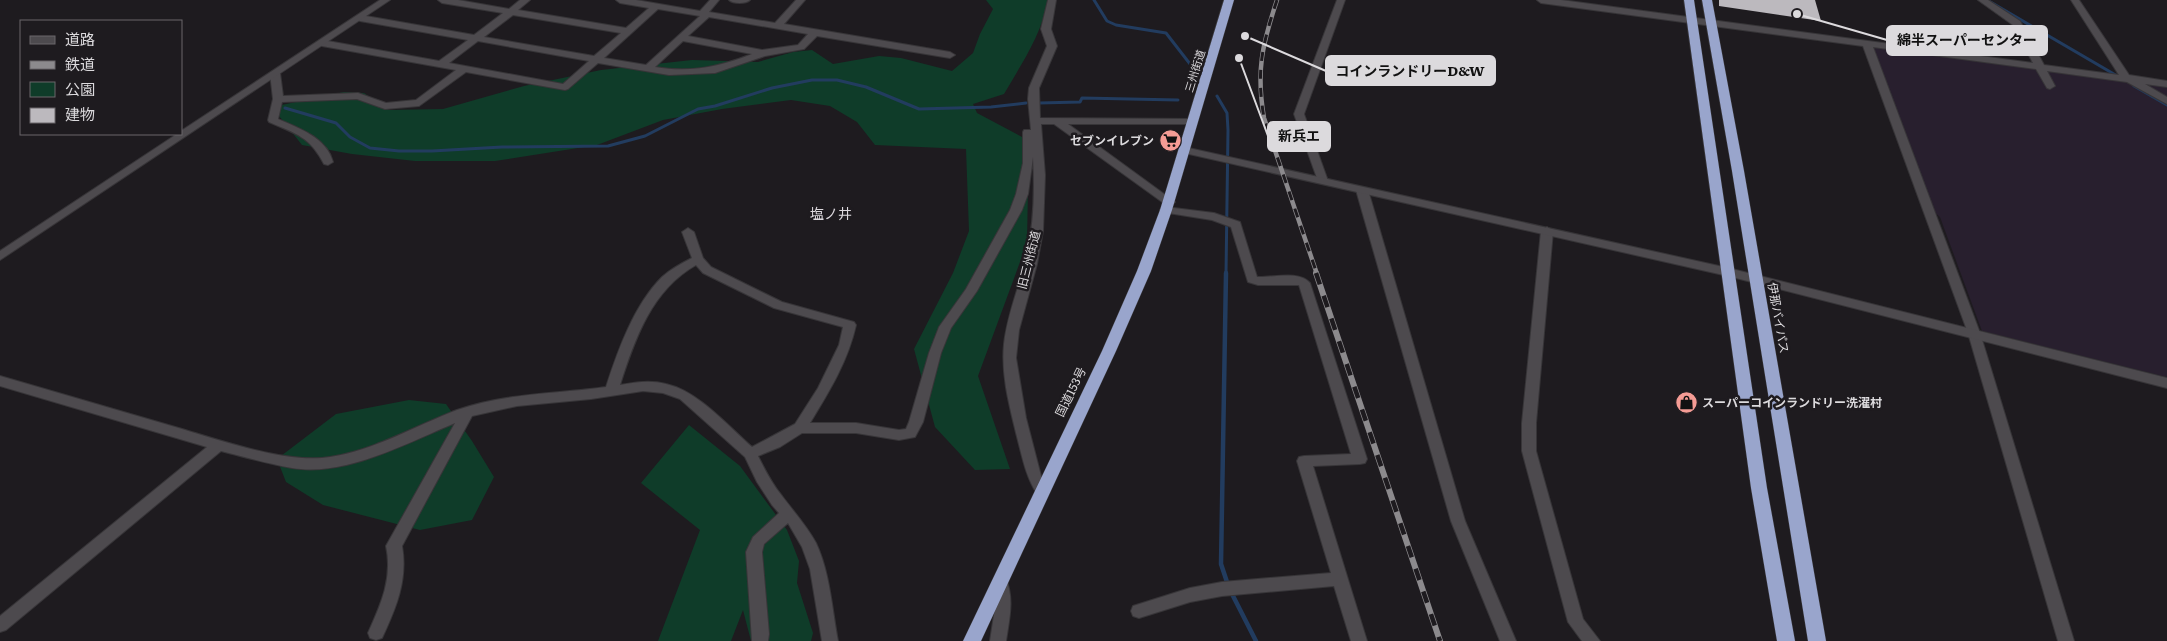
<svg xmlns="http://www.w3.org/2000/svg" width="2167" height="641" font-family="Literata,'Noto Sans JP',serif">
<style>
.industrial{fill:#281f2e}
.green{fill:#0f3c29}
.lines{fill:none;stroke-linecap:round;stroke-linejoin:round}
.stream-far1{stroke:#223c5f;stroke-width:3}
.stream{stroke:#223c5f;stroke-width:4.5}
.building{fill:#bcb9be}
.minor-casing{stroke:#373538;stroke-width:2}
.tertiary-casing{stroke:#373538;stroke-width:2}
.trunk-casing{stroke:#373538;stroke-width:1}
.minor{fill:#4d4a4e;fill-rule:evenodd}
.tertiary{fill:#4d4a4e;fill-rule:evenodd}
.trunk{fill:#99a5cc;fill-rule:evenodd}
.rail-far1-casing{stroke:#8c8a8d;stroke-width:4.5}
.rail-casing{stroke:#8c8a8d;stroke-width:6}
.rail-far1{stroke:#1e1b1f;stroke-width:3;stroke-dasharray:9;stroke-linecap:butt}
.rail{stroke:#1e1b1f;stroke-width:4.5;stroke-dasharray:12;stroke-linecap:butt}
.labels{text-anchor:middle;stroke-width:5;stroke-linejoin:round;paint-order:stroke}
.far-street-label{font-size:11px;fill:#dcdadd;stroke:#1e1b1f}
.poi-label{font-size:12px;font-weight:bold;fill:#dcdadd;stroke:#1e1b1f;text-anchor:end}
.street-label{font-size:12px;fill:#dcdadd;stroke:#1e1b1f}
.neighbourhood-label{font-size:14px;fill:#ddd9de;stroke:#1e1b1f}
.leader{fill:none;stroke:#dcdadd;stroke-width:2}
.callout-dot{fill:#dcdadd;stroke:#1e1b1f;stroke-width:2}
.callout{fill:#dcdadd;stroke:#dcdadd;stroke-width:2}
.callout-label{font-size:14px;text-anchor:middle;font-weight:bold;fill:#111}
</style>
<rect width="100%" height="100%" fill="#1e1b1f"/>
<path class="industrial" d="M1872,45L2167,84V377L1982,331L1940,217L1930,208Z"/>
<path class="green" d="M986,0H1048C1041,36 1022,63 1004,94L973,104L977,113L1022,137L1028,187L1027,243L978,376L1010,469L975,470L935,427L914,349L953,273L969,231L966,149L875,145L857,122L830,106L791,100L722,109L663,120L597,145L495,161H415L352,154L302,145L272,107L344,92L364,93L389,110L443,109L524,86L601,70L692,60L758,62L793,52L812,50L833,64L879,56L901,58L952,71L973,53L980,34L993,9Z
M409,400L446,404L472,441L494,477L472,520L420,530L323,505L286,482L277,459L336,414Z
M689,425L740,466L787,530L799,561L797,583L813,633L811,641H751L743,610L731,641H658L700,530L641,483Z"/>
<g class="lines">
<path class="stream-far1" d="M1094,0L1107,21L1116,25L1166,33L1197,73
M1987,0L2119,77
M2134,86L2167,105
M1217,96L1227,113L1228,130L1226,274
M1039,103L1080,102L1082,98L1178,100
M285,108L336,123L350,137L370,148L399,151H432L502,147L608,146L645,136L698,109L715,106L772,88L812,80H837L866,87L919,109L991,107L1026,103"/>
<path class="stream" d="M1226,273L1221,564L1228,585
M1231,592L1256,641"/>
</g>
<path class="building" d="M1719,0H1815L1821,21L1719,6Z"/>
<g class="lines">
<defs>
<path id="minor" d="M438,0H458L509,9L520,0H530L518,10L626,28L649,8L620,3L616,0H636L700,11L710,0H719L709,12L775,23L796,0H805L784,24L950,52L955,55L950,58L817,36L804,49L765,56L715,73L669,75L598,63L568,89L565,90L466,72L419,106L385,109L357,99L282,102L278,119C299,128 327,138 333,162L328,165L324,164C310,137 297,134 269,122L268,120L273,99L270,73L275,70L280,73L283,96L358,93L386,103L416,100L456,70L322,46L317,43L322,40L439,61L468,40L360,21L355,18L360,15L474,35L503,13L442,3ZM658,9L700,16L646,65L604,58ZM513,15L621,33L594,56L484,37ZM709,17L808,34L798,45L762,50L688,36ZM478,41L589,61L563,84L449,63ZM683,41L752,54C719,67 690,73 655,67Z
M729,0H750C746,4 733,4 729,0Z
M1048,0H1056L1051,29L1057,46L1039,88L1040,118L1196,119L1197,121L1192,124H1068L1175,202L1173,204H1165L1054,124H1041L1045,175L1043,231L1037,264L1019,330L1016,358L1026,418L1041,476L1049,490L1047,494L1042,496L1037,494C1025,475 1022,455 1016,433C1009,404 1001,374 1004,344C1007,316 1018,290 1025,263C1034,228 1035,193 1033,157L1028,194L1022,210L977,291L951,328L941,353L923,422L915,437L899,440L856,433H802L780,447L758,456C765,470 772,484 782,496C794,512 806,525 816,543C830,573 832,609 838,641H822L810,569L802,547L788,523L764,544L762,552L769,634L768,641H752L746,552L753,537L779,513L772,505L757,482L745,457L680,399L663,393L643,391L591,399L517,406L472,416L402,546C408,580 396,608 382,638L376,640L370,638L368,633C381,604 393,578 386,546L455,423C407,443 345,477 292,468C268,464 245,457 221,451L6,630L0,632V616L207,447L0,386V376C61,394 121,411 182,429C222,441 289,464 330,457C375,450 415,426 457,410C505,393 557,394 606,387C618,350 634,305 662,277C671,269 682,263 692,258L682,232L688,228L694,232L703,258L711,267L782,302L854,322L856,325C848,361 829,392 810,423H856L899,430L906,429L909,422L929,353L939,327L966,289L1010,210L1016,194L1023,163V132L1024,130H1031L1028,99L1029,88L1047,46L1041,29ZM696,265L703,273L774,308L843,327L839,345L818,388L795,424L752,447C728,426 698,391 666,384C651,380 636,382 620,385C635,338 652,290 696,265Z
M1337,0H1345L1304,114L1328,181L1323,184L1318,181L1294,114Z
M1537,0H1561L2033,63L2013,25L1978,0H1988L2020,21L2044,65L2119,75L2071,0H2079L2129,75L2167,81V87L2145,84L2167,97V104L2127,82L2047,71L2055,86L2050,89L2047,88L2036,69L1873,47L1980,333L2074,641H2058L1968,333L1863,46L1541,3Z
M1362,187L1368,190L1465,521L1516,641H1500L1451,521L1356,190Z
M1166,207L1214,213L1240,222L1257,277C1272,278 1299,270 1310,283L1367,459L1365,463L1360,464L1313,466L1367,641H1351L1334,586L1222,596L1190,602L1139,618L1133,616L1131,611L1133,606L1190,588L1222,582L1331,573L1297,461L1299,457L1304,456L1351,454L1299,285H1258L1248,282L1231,227L1212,220L1162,212L1160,210L1162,208Z
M1547,227L1553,231L1536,423V451L1583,619L1600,641H1582L1568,622L1522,451V423L1541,231Z
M1000,576L1005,577C1015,598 1009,620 1006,641H990L996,602L992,582L995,577Z"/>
<path id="tertiary" d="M380,0H390L0,260V251L177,134H181V131Z
M1184,147L1728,268L2167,378V388L1728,276L1180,152L1179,150L1180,148Z"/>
<path id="trunk" d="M1224,0H1234L1172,210L1151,271L1116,351L981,641H963L1102,351L1137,271L1160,210Z
M1684,0H1694L1767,488L1795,641H1777L1751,488Z
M1702,0H1712L1744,171L1826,641H1808L1732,171Z"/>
</defs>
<use href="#minor" class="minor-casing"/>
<use href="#tertiary" class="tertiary-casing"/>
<use href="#trunk" class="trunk-casing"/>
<use href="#minor" class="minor"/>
<use href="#tertiary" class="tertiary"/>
<use href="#trunk" class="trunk"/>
<defs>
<path id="rail-far1" d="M1277,0C1262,45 1256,71 1264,118L1317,274"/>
<path id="rail" d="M1316,273L1440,641"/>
</defs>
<use href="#rail-far1" class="rail-far1-casing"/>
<use href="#rail" class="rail-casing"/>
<use href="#rail-far1" class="rail-far1"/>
<use href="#rail" class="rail"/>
</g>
<defs>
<symbol id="supermarket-disc" viewBox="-11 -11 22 22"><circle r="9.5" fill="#f59c95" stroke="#1e1b1f"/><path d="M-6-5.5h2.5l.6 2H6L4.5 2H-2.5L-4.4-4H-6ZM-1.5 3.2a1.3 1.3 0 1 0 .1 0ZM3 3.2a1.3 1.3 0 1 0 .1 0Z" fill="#111"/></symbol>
<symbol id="shop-disc" viewBox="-11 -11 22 22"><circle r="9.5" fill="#f59c95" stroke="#1e1b1f"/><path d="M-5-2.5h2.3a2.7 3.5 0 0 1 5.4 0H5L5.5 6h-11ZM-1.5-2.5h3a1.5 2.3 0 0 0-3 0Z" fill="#111"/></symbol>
</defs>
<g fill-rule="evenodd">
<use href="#supermarket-disc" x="1158" y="128" width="25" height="25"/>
<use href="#shop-disc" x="1674" y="390" width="25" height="25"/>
</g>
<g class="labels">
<g class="far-street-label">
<text transform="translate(1195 71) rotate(-73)" y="4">三州街道</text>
</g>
<g class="poi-label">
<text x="1154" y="145">セブンイレブン</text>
<text x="1702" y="407" text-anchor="start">スーパーコインランドリー洗濯村</text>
</g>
<g class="street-label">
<text transform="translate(1029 260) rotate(-76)" y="4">旧三州街道</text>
<text transform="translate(1778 318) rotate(80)" y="4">伊那バイパス</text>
<text transform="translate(1071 392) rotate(-64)" y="4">国道153号</text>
</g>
<g class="neighbourhood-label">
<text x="831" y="219">塩ノ井</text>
</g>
</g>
<path class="leader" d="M1797 14L1887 40M1245 36L1326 71M1239 58L1268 136"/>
<g class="callout-dot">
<circle cx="1797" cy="14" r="5"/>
<circle cx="1245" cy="36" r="5"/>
<circle cx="1239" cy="58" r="5"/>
</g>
<g class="callout">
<rect x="1887" y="26" width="160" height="29" rx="5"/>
<rect x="1326" y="56" width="169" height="29" rx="5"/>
<rect x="1268" y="122" width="62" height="29" rx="5"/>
</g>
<g class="callout-label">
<text x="1967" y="45">綿半スーパーセンター</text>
<text x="1410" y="76">コインランドリーD&amp;W</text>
<text x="1299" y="141">新兵エ</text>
</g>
<rect x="20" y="20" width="162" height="115" fill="#1e1b1f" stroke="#6a676b"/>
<rect x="30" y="36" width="25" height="8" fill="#4d4a4e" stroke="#6a676b"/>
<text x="65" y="45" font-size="15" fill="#dcdadd">道路</text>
<rect x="30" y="61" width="25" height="8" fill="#8c8a8d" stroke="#6a676b"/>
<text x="65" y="70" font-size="15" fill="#dcdadd">鉄道</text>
<rect x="30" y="82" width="25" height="15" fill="#0f3c29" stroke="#6a676b"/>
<text x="65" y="95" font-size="15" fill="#dcdadd">公園</text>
<rect x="30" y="108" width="25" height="15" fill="#bcb9be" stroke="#6a676b"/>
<text x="65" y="120" font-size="15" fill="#dcdadd">建物</text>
</svg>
